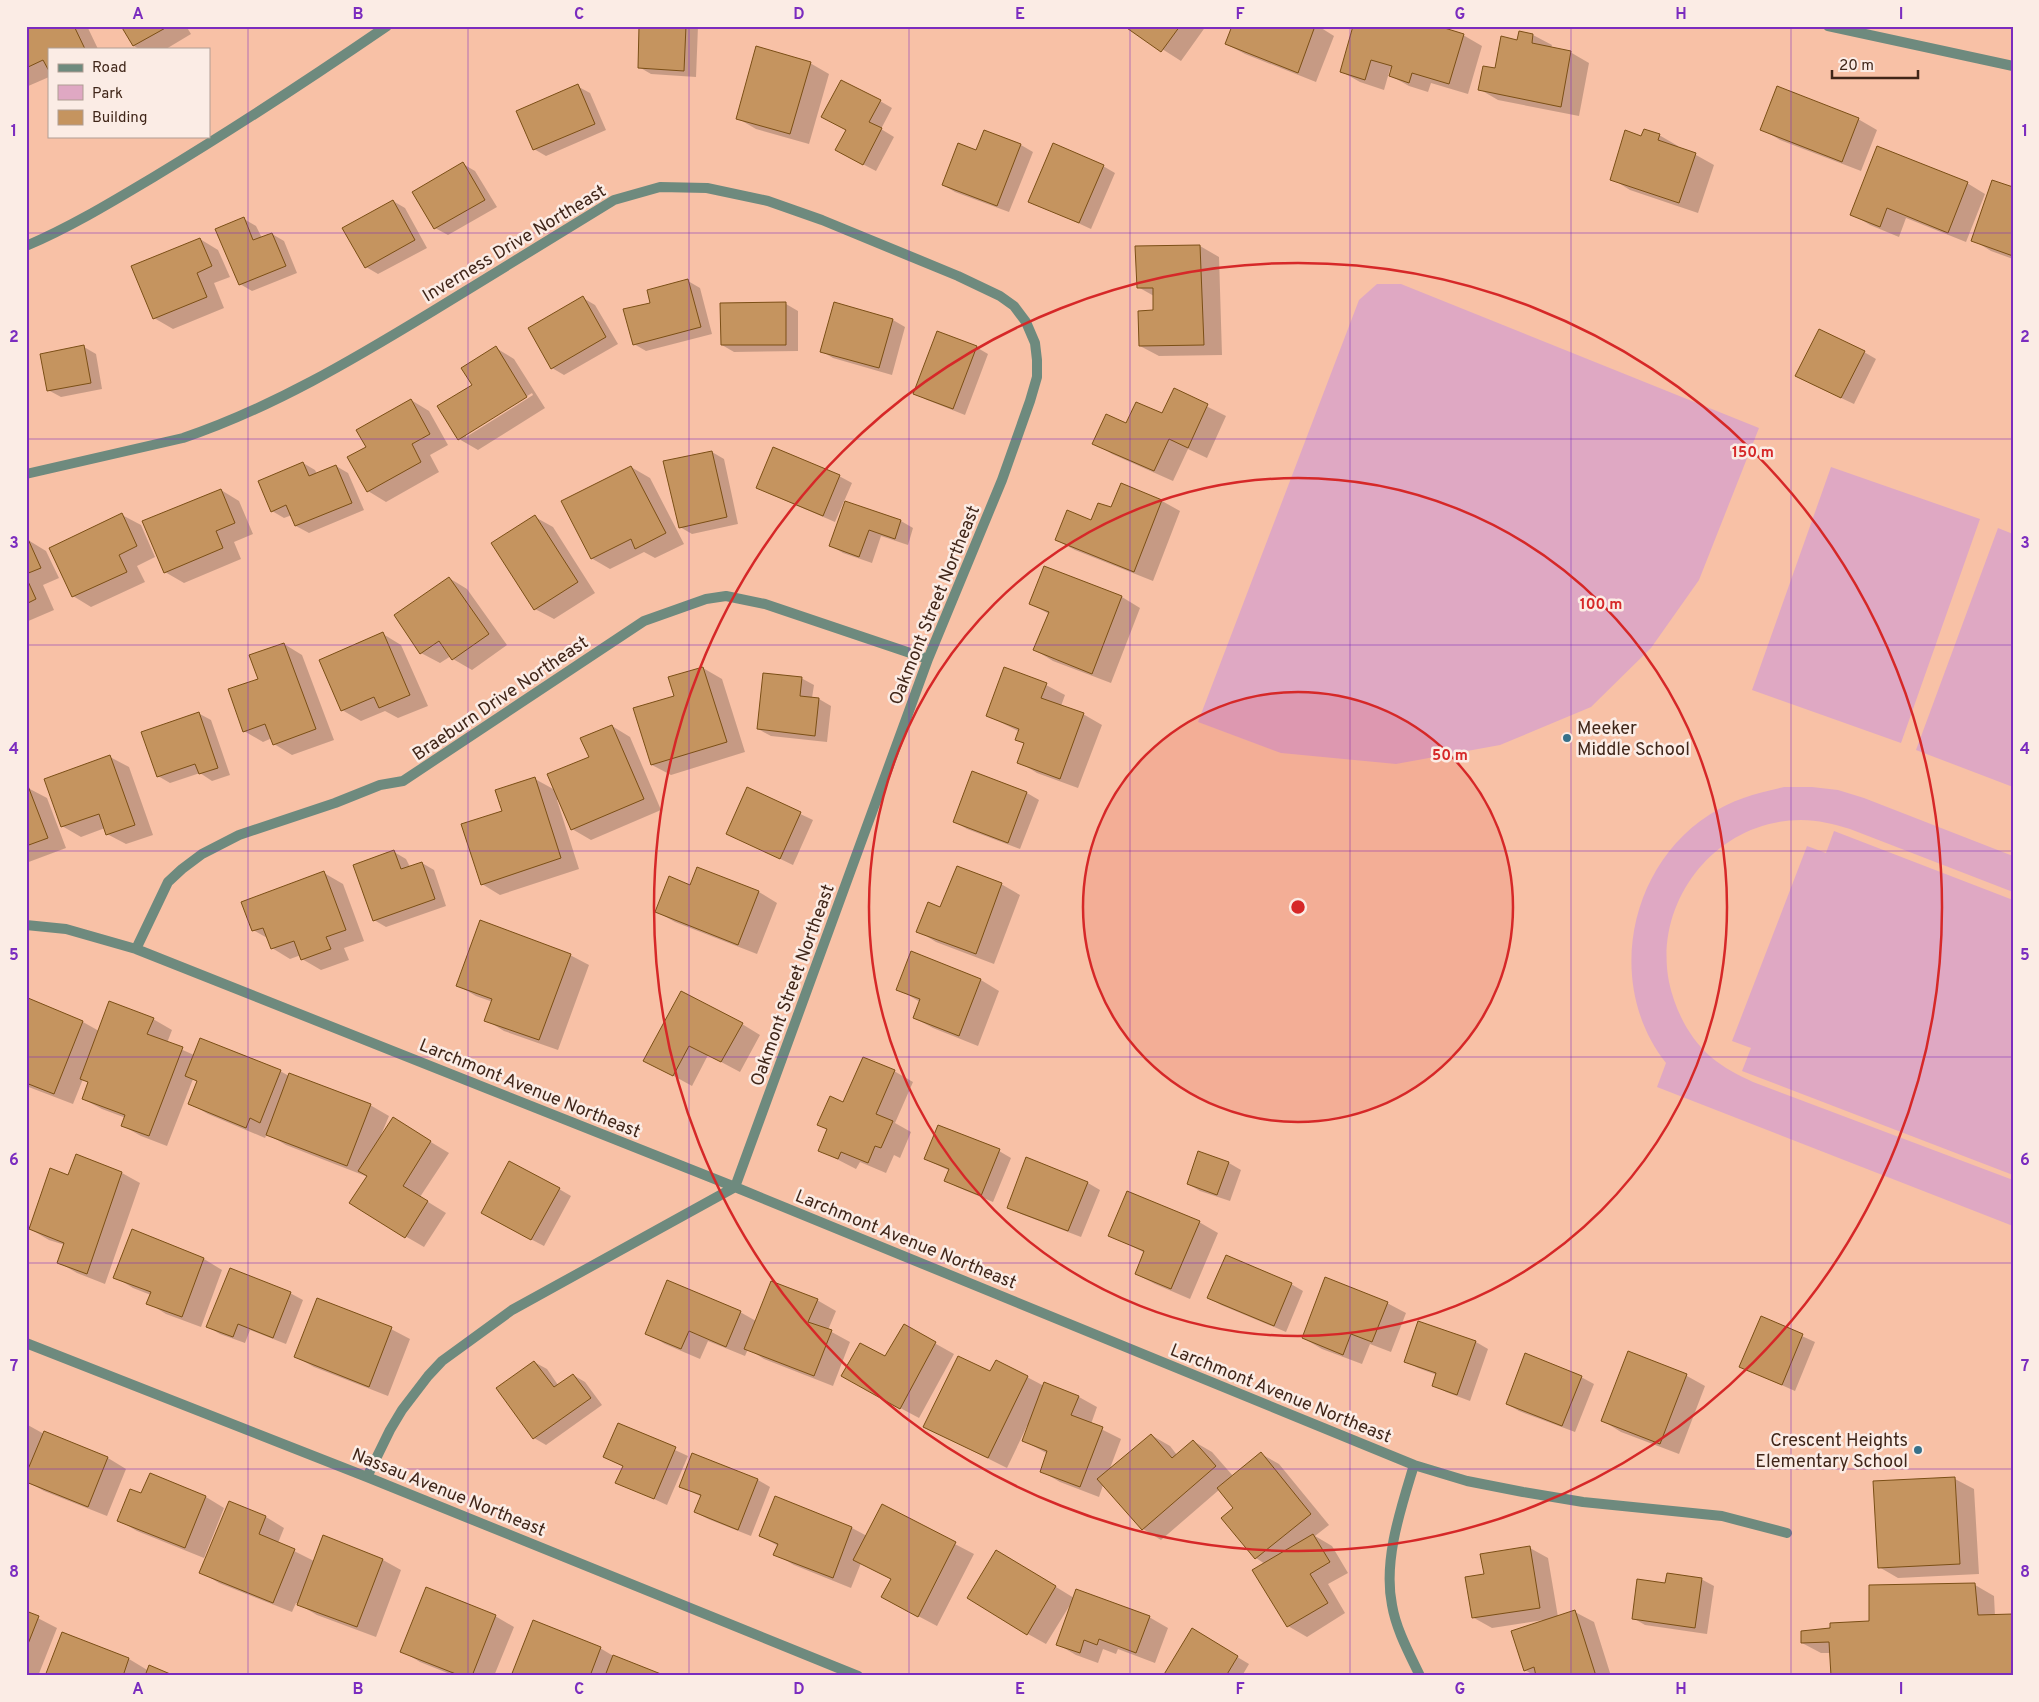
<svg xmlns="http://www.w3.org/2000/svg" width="2039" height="1702" font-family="Overpass,sans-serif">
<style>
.green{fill:#dfa8c3}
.shadow{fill:#0003;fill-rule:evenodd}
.building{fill:#c5945f;stroke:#7b4f16}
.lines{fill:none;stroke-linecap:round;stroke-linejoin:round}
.minor{stroke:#6e8a7e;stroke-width:10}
.tertiary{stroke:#6e8a7e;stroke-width:10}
.grid{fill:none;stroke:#7b2cbf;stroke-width:1;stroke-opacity:0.55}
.ring{fill:none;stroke:#d62828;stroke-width:2.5}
.poi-dot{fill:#37718a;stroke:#fbece5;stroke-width:2}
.labels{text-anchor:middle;stroke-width:5;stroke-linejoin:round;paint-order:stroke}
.street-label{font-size:18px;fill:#402619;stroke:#fbece5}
.poi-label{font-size:18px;fill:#402619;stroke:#fbece5;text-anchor:start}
.centre{fill:#d62828;stroke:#fbece5;stroke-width:2.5}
.ring-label{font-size:15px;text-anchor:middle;font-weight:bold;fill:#d62828;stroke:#fbece5;stroke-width:5;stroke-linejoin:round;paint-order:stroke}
.neatline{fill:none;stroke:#7b2cbf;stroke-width:2}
.grid-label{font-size:16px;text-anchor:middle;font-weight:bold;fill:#7b2cbf}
</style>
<rect width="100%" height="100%" fill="#f8c1a6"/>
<path class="green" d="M1377,284H1401L1759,428L1699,580L1651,648L1591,707L1500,745L1396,764L1281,753L1198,722L1359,300Z
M1831,467L1980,519L1901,743L1752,690Z
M1998,528L2013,534V787L1916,750Z
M1784,787H1812L1838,790L1864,798L2013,856V892L1850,829C1834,824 1818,820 1801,820C1717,820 1653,900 1669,982C1675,1010 1689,1038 1711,1057C1724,1068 1738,1075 1753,1082L2013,1180V1226L1657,1087L1666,1063C1605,986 1628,867 1709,815C1733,799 1757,793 1784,787Z
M1834,831L2013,900V1175L1742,1071L1751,1048L1732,1041L1807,846L1826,853Z"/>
<path class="shadow" d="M26,26H87L98,49H49V77L26,87Z
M122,26H186L191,34L166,49H139L134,46Z
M640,26H698L696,77L651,74L639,67Z
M1126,26H1206L1181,61Z
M1233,26H1318L1334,36L1316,82L1245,54L1226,44Z
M1355,26L1463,35L1482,46L1468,94L1431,83L1428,92L1409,86L1391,76L1392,70L1390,69L1384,90L1360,82L1342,72Z
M1533,35L1552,45L1551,48L1570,52L1589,63L1579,116L1498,100L1479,89L1518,41Z
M810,63L829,74L809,144L756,129L737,118Z
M577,86L590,93L606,130L546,156L534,149Z
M880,101L892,108L881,129L894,137L876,171L849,157Z
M1858,119L1877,130L1861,171L1780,140L1762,129Z
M985,131L1021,145L1033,152L1009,212L955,192L943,185L977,152Z
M1659,135L1678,146L1677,148L1696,155L1714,165L1698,213L1630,190L1612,179L1642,137Z
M463,164L475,171L497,207L448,235L435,228L414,192Z
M1103,166L1115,173L1091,229L1030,201Z
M1967,183L1985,194L1966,242L1906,218L1899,237L1870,225L1852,214Z
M2013,189V259L1991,251L1973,240Z
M393,201L405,208L427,248L378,274L366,267Z
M244,219L256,226L262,238L272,234L284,241L297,273L252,291L240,284Z
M200,239L218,250L230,277L214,283L224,308L173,329L154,318Z
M1200,246L1219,257L1222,355L1159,356L1140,346L1154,312V296L1138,287Z
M688,281L700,288L712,334L646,351L634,344L651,303Z
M583,298L595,305L618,344L564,375L552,368Z
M786,304L798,311V351L734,352L722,345Z
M835,304L893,320L905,327L892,375L833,358L821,351Z
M84,347L96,354L102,389L61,397L48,390Z
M976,347L988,354L965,415L927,400L915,393Z
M496,348L514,359L545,408L478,450L459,439L474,385ZM532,393L533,395L466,437V434Z
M1864,352L1876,359L1854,404L1809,383Z
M1174,390L1226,416L1207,458L1188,449L1173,481L1112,454L1094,443L1163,415Z
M411,400L429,411L448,445L430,455L439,472L386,502L368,491L367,448Z
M712,452L724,459L738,524L692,534L680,527Z
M303,463L315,470L317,474L336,466L348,473L364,510L309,533L296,526L292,515L284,518L272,511Z
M631,467L650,478L684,544L655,558L644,552L610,569L591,558Z
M839,476L852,483L835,522L770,494L757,487Z
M1121,485L1162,501L1180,511L1153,581L1075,550L1056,540L1092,522L1111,509Z
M221,490L239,501L253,534L234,542L241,559L184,583L165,572Z
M846,503L901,521L913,528L908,545L881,536L872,563L843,553L831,546Z
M122,515L141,525L155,557L137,566L145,582L91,607L73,596Z
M535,517L553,527L595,593L554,619L535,609Z
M28,540L46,551L59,578L43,585L54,610L26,622V541Z
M1045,567L1122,597L1140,608L1111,683L1053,661L1035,650L1049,614L1031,604Z
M449,578L467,589L507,645L472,670L453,659L451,656L440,663L421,653Z
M383,634L401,645L428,706L398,718L385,711L361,721L342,710Z
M284,644L302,655L334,740L292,755L274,744L272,738L263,742L244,731L259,679Z
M703,668L722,679L745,752L671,775L652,765L676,697Z
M801,678L814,685L812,698L819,699L831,706L827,742L771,736L758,729Z
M1046,685L1065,695L1061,706L1083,714L1102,725L1078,788L1037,773L1019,762L1025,744L1017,739L1020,732L988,716Z
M198,713L211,720L230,775L212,781L200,773L170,783L158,776Z
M612,726L630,737L661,810L591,840L572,829L559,799L557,800L579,869L500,895L482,884L503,812L535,779L555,790L590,758Z
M110,757L129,767L153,835L126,844L107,834L105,828L81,837L62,826Z
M973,773L1027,793L1039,800L1020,849L967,829L955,822Z
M28,788L47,798L66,848L26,863V789Z
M748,789L813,820L793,865L728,834Z
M394,852L406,859L410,867L422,863L434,870L446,906L386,927L374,920Z
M698,869L759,892L777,903L757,954L675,922L657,912L691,886Z
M324,873L343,884L364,941L344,948L349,960L321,970L302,959L301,955L290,959L272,948L269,939L253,930Z
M1001,884L1020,895L994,964L936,942L918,931L941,909Z
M912,953L981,980L999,991L978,1046L933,1028L914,1018L920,1002L898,989Z
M570,955L589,965L558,1050L504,1031L486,1020L493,1002L476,996L457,985Z
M26,1007L83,1022L99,1031L153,1019L172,1030L167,1043L194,1055L280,1071L289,1076L370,1105L389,1116L381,1135L411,1130L449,1153L420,1197L446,1213L424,1247L405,1236L368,1177L286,1145L267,1134L265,1138L208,1114L189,1103L198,1082L193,1079L167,1146L141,1136L123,1126L126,1118L102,1109L83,1099L89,1083L83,1079L73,1104L26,1086Z
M742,1024L760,1035L740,1072L708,1055L692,1086L645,1060Z
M894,1071L913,1082L895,1123L911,1132L900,1158L894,1155L886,1173L860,1162L856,1169L819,1150L828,1130L819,1125L844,1103Z
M999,1151L1011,1158L993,1202L957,1187L945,1180L950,1171L925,1159Z
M77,1156L122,1173L140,1183L105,1284L77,1273L58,1262L65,1245L49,1240L30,1229L69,1176Z
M1229,1163L1241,1170L1230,1201L1200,1191L1188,1184Z
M1088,1183L1100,1190L1081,1237L1021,1214L1008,1207Z
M559,1189L571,1196L544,1246L494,1220Z
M1199,1222L1218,1233L1190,1299L1155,1284L1136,1274L1145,1253L1110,1235Z
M133,1231L204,1259L222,1270L201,1327L166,1314L148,1303L151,1295L133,1288L115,1277Z
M1291,1284L1303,1291L1286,1332L1221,1305L1209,1298Z
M290,1293L303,1300L286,1344L250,1330L245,1343L220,1334L208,1327Z
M817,1300L836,1311L828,1330L850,1342L833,1386L764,1359L748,1349L745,1356L708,1341L700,1359L665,1344L646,1333L740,1312L756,1321Z
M1387,1303L1406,1313L1391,1352L1370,1344L1362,1364L1322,1349L1303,1338Z
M1762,1318L1815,1342L1795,1391L1741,1367Z
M1418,1322L1476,1342L1488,1349L1470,1401L1446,1392L1433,1385L1437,1375L1418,1368L1405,1361Z
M904,1326L954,1354L919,1418L861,1387L885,1358Z
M391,1329L410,1339L388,1396L314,1367L296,1357Z
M1629,1353L1687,1376L1705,1386L1679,1454L1621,1432L1603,1421Z
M534,1362L547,1369L558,1385L573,1375L585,1382L602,1405L546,1445L534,1438L498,1388Z
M991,1373L1027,1377L1044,1386L1079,1397L1097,1407L1091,1424L1121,1439L1109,1471L1151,1435L1170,1446L1177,1455L1193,1441L1212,1452L1233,1476L1261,1454L1279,1464L1329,1525L1315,1536L1332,1546L1348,1573L1328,1584L1345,1613L1307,1637L1288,1626L1265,1564L1256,1558L1235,1508L1220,1489L1161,1540L1143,1529L1103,1485L1099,1497L1060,1482L1041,1471L1048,1454L1024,1441L1029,1427L1027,1426L1007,1468L925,1427Z
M1581,1377L1594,1384L1575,1432L1519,1411L1507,1404Z
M26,1424L44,1434L45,1433L108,1458L126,1469L107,1516L44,1491L26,1481Z
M618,1424L688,1456L667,1505L617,1482L624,1467L605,1457Z
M692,1455L758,1480L770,1487L751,1536L708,1519L695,1512L702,1497L680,1486Z
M150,1475L206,1497L224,1508L204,1558L137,1531L118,1520L142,1495Z
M1955,1479L1974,1489L1979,1574L1898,1578L1879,1567Z
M775,1498L852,1528L867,1536L882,1506L974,1554L937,1626L901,1607L892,1580L861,1563L851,1588L794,1565L775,1554L778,1546L761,1536Z
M266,1517L284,1528L278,1543L314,1561L383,1560L401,1570L376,1637L317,1615L296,1603L292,1612L219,1583L201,1572Z
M1530,1548L1548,1558L1558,1617L1575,1612L1594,1622L1611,1676H1535L1525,1670L1544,1620L1492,1628L1474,1618L1485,1576Z
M1015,1562L1074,1598L1149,1617L1168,1628L1155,1663L1118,1649L1116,1654L1103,1649L1098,1663L1076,1655L1057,1644L1070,1605L1046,1644L1028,1634Z
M1701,1579L1714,1586L1707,1634L1645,1625L1633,1618L1666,1584Z
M1975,1585L1994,1596L1995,1616L1831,1653H1821L1802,1643L1831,1629L1870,1622Z
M26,1612L57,1628L38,1676H26Z
M495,1616L514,1627L494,1676H455L420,1662L402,1651Z
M63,1633L129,1659L149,1671L172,1676H47Z
M1204,1637L1249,1664L1242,1676H1164Z
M600,1648L615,1657L662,1676H513Z"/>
<path class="building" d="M26,26H74L85,49H49V71L43,60L26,68Z
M121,26H169L133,46Z
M639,26H686L684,71L638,68Z
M1124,26H1180L1161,52Z
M1232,26H1315L1298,73L1225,44Z
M1353,26H1438L1464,34L1449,84L1412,73L1409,83L1389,76L1392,66L1371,60L1365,80L1340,72Z
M1519,31L1533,34L1532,43L1571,51L1561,107L1478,90L1483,66L1495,68L1501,36L1517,40Z
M756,46L811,62L790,134L736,119Z
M841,80L881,100L869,122L882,128L863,165L835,150L846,130L821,117Z
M578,84L595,124L533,150L516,111Z
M1777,86L1859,118L1842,162L1760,130Z
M1644,129L1660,134L1658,140L1696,153L1679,203L1610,180L1625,130L1641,136Z
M984,130L1021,144L997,206L942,185L958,143L976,150Z
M1053,143L1104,165L1079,223L1028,202Z
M1877,146L1968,182L1948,233L1887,208L1880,227L1850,215Z
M463,162L485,200L434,229L412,192Z
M1992,180L2013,187V256L1971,241Z
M393,200L415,240L365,268L342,228Z
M244,217L253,240L272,233L286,266L239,285L215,229Z
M200,238L212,266L197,273L207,297L153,319L131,266Z
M1200,245L1204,345L1139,346L1138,311L1153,310V288H1137L1135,246Z
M688,279L701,327L633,345L623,309L650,303L647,290Z
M583,296L606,337L551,369L528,328Z
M786,302V345H721L720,303Z
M834,302L893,319L879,368L820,352Z
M1819,329L1865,351L1841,398L1795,376Z
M937,331L977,346L953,409L913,394Z
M84,345L91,383L47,391L40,354Z
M496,346L527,397L458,440L437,406L472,385L461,368Z
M1174,388L1208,404L1188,448L1169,439L1154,471L1092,444L1106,414L1126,423L1136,402L1162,413Z
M411,399L430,434L412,444L421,462L367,492L347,457L366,447L356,430Z
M773,447L840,475L823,516L756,488Z
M712,451L727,517L679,528L663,461Z
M303,462L309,476L336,465L352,503L295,526L286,505L271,512L258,481Z
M631,466L666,533L635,549L631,539L591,559L561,501Z
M1121,483L1162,500L1134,572L1055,540L1067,510L1091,520L1098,503L1111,507Z
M221,489L235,523L216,531L223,548L164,573L142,521Z
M845,501L901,520L895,539L869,530L859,557L829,546Z
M122,513L137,546L119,555L127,572L72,597L49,548Z
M535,515L578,582L534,610L491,543Z
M26,539H28L41,568L26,574Z
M1044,566L1122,596L1092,674L1033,650L1049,612L1029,604Z
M26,577L36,599L26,604Z
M449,577L489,634L452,660L439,641L420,654L394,615Z
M383,632L410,695L379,708L374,697L341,711L319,660Z
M284,643L316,729L273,745L265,724L243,732L228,689L258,679L249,655Z
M703,667L727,742L651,765L633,708L674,696L668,677Z
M1004,667L1047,683L1041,698L1084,713L1060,779L1017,763L1024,743L1015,740L1019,729L986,716Z
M763,673L802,677L800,696L819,698L815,736L757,729Z
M199,712L218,768L199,774L195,764L157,777L141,732Z
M612,725L644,799L571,830L547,774L589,757L580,738Z
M110,755L135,825L106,835L99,814L61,827L44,779Z
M972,771L1027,792L1008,843L953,822Z
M535,777L561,858L481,885L461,824L502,811L495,790Z
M28,786L48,838L26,846V787Z
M747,787L801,812L780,859L726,834Z
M394,850L401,869L422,862L435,899L373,921L353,865Z
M957,866L1002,883L976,954L916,932L928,902L940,907Z
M697,867L759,891L738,945L655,912L669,876L690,885Z
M324,871L346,930L326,937L331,949L301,960L294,941L271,949L263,928L252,931L241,902Z
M480,920L571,954L539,1040L484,1021L492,999L456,986Z
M911,951L981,979L959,1036L913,1018L920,999L896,990Z
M681,991L743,1023L721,1062L689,1046L673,1076L643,1061Z
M28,998L83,1021L54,1094L26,1083V1004Z
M109,1001L154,1018L147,1034L183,1047L149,1136L121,1126L125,1115L82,1099L88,1082L80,1079Z
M200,1038L281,1070L260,1123L250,1118L246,1128L188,1104L197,1081L185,1076Z
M863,1057L895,1070L876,1114L893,1121L881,1148L875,1146L868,1163L841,1152L838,1159L818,1151L827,1129L817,1125L830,1096L843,1102Z
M289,1073L371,1104L347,1166L266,1135Z
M393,1117L431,1141L403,1186L428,1201L405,1238L349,1203L367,1176L358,1171Z
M938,1125L1000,1149L981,1196L944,1181L949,1169L924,1159Z
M1198,1151L1229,1162L1217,1195L1187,1184Z
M76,1154L122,1172L87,1274L57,1263L64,1243L29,1229L50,1168L68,1175Z
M1026,1157L1088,1182L1068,1231L1007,1208Z
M509,1161L560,1188L531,1240L481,1213Z
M1127,1191L1200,1221L1171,1289L1135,1274L1144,1251L1108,1236Z
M132,1229L204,1258L182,1317L146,1304L151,1292L113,1278Z
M1226,1255L1292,1283L1274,1326L1207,1298Z
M230,1268L291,1292L273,1338L238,1324L233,1337L206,1327Z
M1325,1277L1388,1302L1372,1342L1351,1334L1343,1355L1302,1338Z
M667,1280L741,1311L726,1347L689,1331L681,1349L645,1334Z
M771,1281L818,1299L808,1322L832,1330L814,1376L744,1349Z
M317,1298L392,1327L369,1387L294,1357Z
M1761,1316L1803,1334L1782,1385L1739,1367Z
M1418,1321L1476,1341L1457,1395L1432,1386L1436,1373L1404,1362Z
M904,1324L936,1342L900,1409L841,1376L860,1343L885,1356Z
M1628,1351L1687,1374L1660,1444L1601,1421Z
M1525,1353L1582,1376L1562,1426L1506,1404Z
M958,1356L990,1371L996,1360L1028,1376L988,1458L923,1427Z
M534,1361L554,1387L573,1374L591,1398L533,1439L496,1388Z
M1044,1382L1079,1396L1071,1415L1103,1427L1080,1487L1040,1472L1047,1451L1022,1441Z
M618,1423L676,1447L654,1499L615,1483L623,1466L603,1457Z
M44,1431L108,1457L88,1507L26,1482V1474Z
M1151,1434L1172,1458L1193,1440L1216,1466L1142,1530L1097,1479Z
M1261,1452L1311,1514L1255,1559L1221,1518L1233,1508L1217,1488Z
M692,1453L758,1479L738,1530L694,1512L701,1495L679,1487Z
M150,1473L206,1496L185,1548L117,1521L130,1489L141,1493Z
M1955,1477L1960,1564L1878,1568L1873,1481Z
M775,1496L852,1527L833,1578L773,1555L778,1544L759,1536Z
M229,1501L266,1516L259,1534L295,1549L273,1603L199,1573Z
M882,1504L956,1542L918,1617L881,1597L891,1579L853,1560Z
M1313,1534L1330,1562L1310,1574L1328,1603L1287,1627L1252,1570Z
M323,1535L383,1559L357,1627L297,1605Z
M1530,1546L1540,1608L1472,1618L1465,1577L1484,1574L1480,1554Z
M996,1550L1056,1586L1027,1635L967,1598Z
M1667,1573L1702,1578L1695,1628L1632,1619L1637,1579L1665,1583Z
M1975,1583L1978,1615L2013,1614V1676H1831L1829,1642L1801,1643V1631L1830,1628V1623L1869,1621V1585Z
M426,1587L496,1615L472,1676H461L400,1652Z
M1076,1589L1150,1616L1136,1653L1099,1639L1097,1645L1084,1640L1080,1653L1056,1645Z
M1575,1610L1596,1676H1536L1534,1667L1524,1671L1511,1631Z
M26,1611L39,1616L26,1649Z
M533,1620L601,1647L590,1676H511Z
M1192,1628L1238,1656L1226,1676H1163Z
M62,1632L129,1658L123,1676H45Z
M613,1655L666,1676H605Z
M149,1665L175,1676H145Z"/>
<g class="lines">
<path class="minor" d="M1828,26L2013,66
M26,474L183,438C272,408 354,359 433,311C494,274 554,237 614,200L660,187L707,188L768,201L822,220L958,276L1000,296L1014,306L1026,322L1035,343L1037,360V377L1030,401L1002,480L928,659L735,1187L512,1310L442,1361L428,1376L402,1410L390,1430L367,1477
M26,925L66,929L136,949L735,1187L1414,1465L1467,1481L1523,1492L1583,1502L1722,1516L1787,1533
M136,949L168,882L182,869L202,854L239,835L335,803L380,785L403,781L644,621L706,599L726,596L765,604L928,659
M26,1343L367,1477L858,1676
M1414,1465C1401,1508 1383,1560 1392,1605C1396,1629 1409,1653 1420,1676"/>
<path class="tertiary" d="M26,246C71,227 115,200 157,175C235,128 311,78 387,26"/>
</g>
<path class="grid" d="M248,26V1676M468,26V1676M689,26V1676M909,26V1676M1130,26V1676M1350,26V1676M1571,26V1676M1791,26V1676M26,233H2013M26,439H2013M26,645H2013M26,851H2013M26,1057H2013M26,1263H2013M26,1469H2013"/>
<circle cx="1298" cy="907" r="215" fill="#d62828" fill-opacity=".12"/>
<g class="ring">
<circle cx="1298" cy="907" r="215"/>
<circle cx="1298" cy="907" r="429"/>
<circle cx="1298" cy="907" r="644"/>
</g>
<g class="poi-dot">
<circle cx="1567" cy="738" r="5"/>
<circle cx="1918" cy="1450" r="5"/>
</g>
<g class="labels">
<g class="street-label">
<text transform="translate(514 243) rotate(-31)" y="6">Inverness Drive Northeast</text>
<text transform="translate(934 605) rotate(-68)" y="6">Oakmont Street Northeast</text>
<text transform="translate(500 698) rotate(-34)" y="6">Braeburn Drive Northeast</text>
<text transform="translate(792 985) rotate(-70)" y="6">Oakmont Street Northeast</text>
<text transform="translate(530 1088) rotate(22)" y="6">Larchmont Avenue Northeast</text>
<text transform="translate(906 1239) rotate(22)" y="6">Larchmont Avenue Northeast</text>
<text transform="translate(1281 1393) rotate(22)" y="6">Larchmont Avenue Northeast</text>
<text transform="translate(449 1492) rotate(22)" y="6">Nassau Avenue Northeast</text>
</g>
<g class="poi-label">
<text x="1577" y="734">Meeker<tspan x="1577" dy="21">Middle School</tspan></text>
<text x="1908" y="1446" text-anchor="end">Crescent Heights<tspan x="1908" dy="21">Elementary School</tspan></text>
</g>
</g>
<circle cx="1298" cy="907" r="8" class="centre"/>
<g class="ring-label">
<text x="1753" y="457">150 m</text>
<text x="1601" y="609">100 m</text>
<text x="1450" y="760">50 m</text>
</g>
<rect width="2039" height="1702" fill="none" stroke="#fbece5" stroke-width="55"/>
<rect x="48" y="48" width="162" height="90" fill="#fbece5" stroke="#b09d93"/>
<rect x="58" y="64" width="25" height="8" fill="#6e8a7e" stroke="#b09d93"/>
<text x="92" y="72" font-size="15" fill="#402619">Road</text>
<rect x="58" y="85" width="25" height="15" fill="#dfa8c3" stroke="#b09d93"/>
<text x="92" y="98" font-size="15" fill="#402619">Park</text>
<rect x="58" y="110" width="25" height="15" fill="#c5945f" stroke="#b09d93"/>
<text x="92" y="122" font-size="15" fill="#402619">Building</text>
<path d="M1832 70v8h86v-8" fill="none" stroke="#402619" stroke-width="2.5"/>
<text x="1839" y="70" font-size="15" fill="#402619" stroke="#fbece5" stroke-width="4" paint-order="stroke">20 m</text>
<rect x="28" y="28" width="1984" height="1646" class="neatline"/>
<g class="grid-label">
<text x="138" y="19">A</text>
<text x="358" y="19">B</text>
<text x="579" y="19">C</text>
<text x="799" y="19">D</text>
<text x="1020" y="19">E</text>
<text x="1240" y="19">F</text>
<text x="1460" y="19">G</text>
<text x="1681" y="19">H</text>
<text x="1901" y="19">I</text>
<text x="14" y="136">1</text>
<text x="2025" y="136">1</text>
<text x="14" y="342">2</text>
<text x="2025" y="342">2</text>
<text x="14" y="548">3</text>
<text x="2025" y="548">3</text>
<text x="14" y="754">4</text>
<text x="2025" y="754">4</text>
<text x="14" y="960">5</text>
<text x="2025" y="960">5</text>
<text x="14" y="1165">6</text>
<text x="2025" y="1165">6</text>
<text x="14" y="1371">7</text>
<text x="2025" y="1371">7</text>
<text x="14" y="1577">8</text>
<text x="2025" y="1577">8</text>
<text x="138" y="1694">A</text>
<text x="358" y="1694">B</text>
<text x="579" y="1694">C</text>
<text x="799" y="1694">D</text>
<text x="1020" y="1694">E</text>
<text x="1240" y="1694">F</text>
<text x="1460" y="1694">G</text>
<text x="1681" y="1694">H</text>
<text x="1901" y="1694">I</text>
</g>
</svg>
